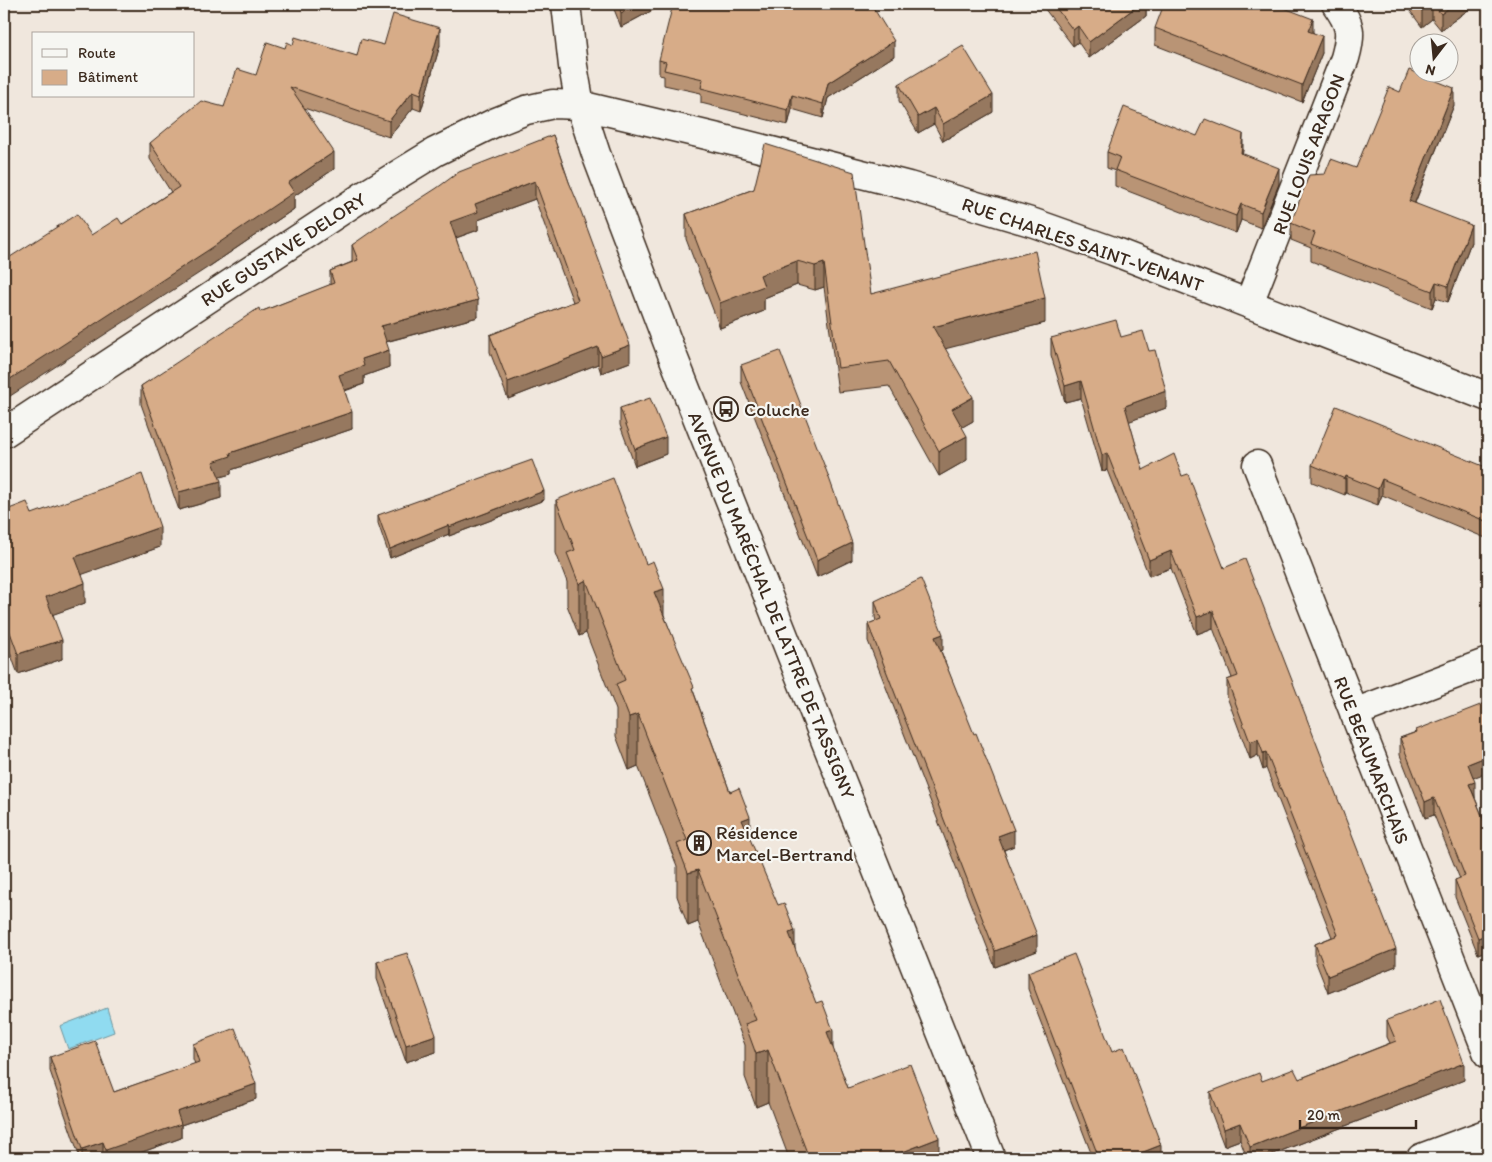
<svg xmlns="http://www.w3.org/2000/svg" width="1492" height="1162" font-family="Itim,sans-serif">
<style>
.water{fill:#90dbf0;stroke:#6e949c}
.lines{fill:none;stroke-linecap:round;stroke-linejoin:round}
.minor-casing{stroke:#3b2a1e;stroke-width:31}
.minor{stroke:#f6f6f2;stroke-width:28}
.wall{fill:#b99475;stroke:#3b2a1e}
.shaded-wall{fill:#96785f;stroke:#3b2a1e}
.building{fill:#d7ac88;stroke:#3b2a1e}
.labels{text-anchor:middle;stroke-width:4.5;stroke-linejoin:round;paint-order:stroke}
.street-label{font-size:19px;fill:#3b2a1e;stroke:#f6f6f2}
.poi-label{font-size:19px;fill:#3b2a1e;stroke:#f6f6f2;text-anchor:start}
</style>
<rect width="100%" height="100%" fill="#f0e7dd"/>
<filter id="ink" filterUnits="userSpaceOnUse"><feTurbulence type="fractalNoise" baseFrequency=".02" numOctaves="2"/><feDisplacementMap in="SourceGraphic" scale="10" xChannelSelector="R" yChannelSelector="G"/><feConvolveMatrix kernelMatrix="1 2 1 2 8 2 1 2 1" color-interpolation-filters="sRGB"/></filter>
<g filter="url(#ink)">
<path class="water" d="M107,1008L114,1032L68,1049L60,1026Z"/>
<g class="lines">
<defs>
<path id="minor" d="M566,4L573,66L580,105L596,154L672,354L991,1158
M1249,303L1345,58C1352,33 1351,25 1336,4
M4,433L365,195L435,152L496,122L526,110L553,104L580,105L740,143L909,186L1034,223L1113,251L1488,397
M1257,465L1488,1054
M1354,713L1488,662
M1421,1158L1488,1133"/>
</defs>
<use href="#minor" class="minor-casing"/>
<use href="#minor" class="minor"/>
</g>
<path class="wall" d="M612,4H664L621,27Z
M1041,4H1146V16L1089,58L1078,42L1073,46Z
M1405,4H1476L1441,30L1432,19L1422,27Z
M1155,28L1313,32L1322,53L1302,102L1155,45Z
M293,45L357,56L384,45H440L421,111L413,108L389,137L304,108L334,169L294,196V209L210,266L7,259L91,235L122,224L171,192L150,159V143L224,107L256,75L285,48Z
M894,56L828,98L823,118L792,109L788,125L701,103V93L664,85V76L659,75V60Z
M899,84L993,112L943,141L934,124L918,133L899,101Z
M1400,92L1454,105L1415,203L1471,242L1448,302L1436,298L1432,308L1311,261V248L1291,240V223L1325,174L1356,168Z
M553,135L630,362L601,373L598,364L508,399L490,352V335L573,302L535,199L478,220V230L456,238L478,317L386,342L389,367L364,376V384L345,391L352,429L231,470V474L219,477L221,498L179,510L141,404V386L260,312L330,285V271L352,262V245Z
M1197,136L1243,150L1242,153L1279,184L1261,228L1241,220L1236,233L1115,186V171L1107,168V152Z
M754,189L871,294L1045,323L945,348L973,421L962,427L967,460L939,476L889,386L838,392L824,287L815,290L797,285L764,298V311L720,328L686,239V214Z
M1121,337L1166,408L1129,421L1143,470L1182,476L1224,568L1396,966L1328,993L1315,960V944L1332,937L1266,768L1263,770L1258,755L1250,759L1227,697V680L1232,678L1213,628L1197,634L1171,568L1149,576L1107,470L1102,471L1081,398L1065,402L1051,355V338Z
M741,365L852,560L817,577L741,382Z
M620,408L666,454L635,466L620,425Z
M1312,465L1488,468V539L1382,495L1378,505L1346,493L1345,495L1312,482Z
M544,500L449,536V534L390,558L378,523V515Z
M556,500L664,615L694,693L730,792L795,950L848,1088L939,1158H789L768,1102L756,1107L745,1077V1045L698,922L688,926L677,896V866L638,766L629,770L616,736V710L586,633L579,636L567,605V582L556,553Z
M4,511L32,514L160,547L82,574L85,603L53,614L62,659L18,674L4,636Z
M875,601L943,650L941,651L1014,846L1004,850L1037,951L995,967L868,641V624L876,621L875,617Z
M1416,730L1473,778L1475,798L1488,830V950L1478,954L1455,897V880L1460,879L1434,815L1425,818L1400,755V738L1416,732Z
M377,962L436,1052L406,1062L377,979Z
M1028,972L1112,1052L1161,1158H1093L1028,989Z
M1387,1020L1464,1080L1263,1158H1247L1240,1140L1224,1146L1210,1109V1092L1262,1081L1299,1079L1390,1043L1387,1037Z
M193,1044L256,1099L181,1125V1138L126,1158H104L103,1157L99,1158H80L50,1071V1057L114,1092L195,1064L193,1059Z"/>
<path class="shaded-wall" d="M637,4H664L621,27V13Z
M1140,4H1146V16L1089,58V42Z
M1431,4H1432V19L1422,27V10Z
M1454,4H1476L1441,30V14Z
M1313,19V36L1308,31Z
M1078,26V42L1073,46V30Z
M440,28V45L421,111V94Z
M1322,36V53L1302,102V85Z
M894,41V56L828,98L823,118V104L828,83Z
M1454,88V105L1409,217V201Z
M413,91V108L389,137V121Z
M792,95V109L788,125V110Z
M993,95V112L943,141V124Z
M934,108V124L918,133V117Z
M1243,134V150L1241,169V153Z
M334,152V169L294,196V209L210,266L4,400V383L288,183Z
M1279,168V184L1261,228V212Z
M535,181V199L478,220V230L450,240V222L475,204Z
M1241,204V220L1236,233V216Z
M1471,225V242L1448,302V286Z
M797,261V285L764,298V311L720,328V303L760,275Z
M824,263V287L815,290V266Z
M1436,282V298L1432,308V291Z
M1045,298V323L933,352V327Z
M478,300V317L381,343V326Z
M630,345V362L601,373V356Z
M598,347V364L508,399V382Z
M389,350V367L364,376V384L339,392V375L362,359Z
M1081,381V398L1065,402V386Z
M1166,391V408L1125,423V406Z
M973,397V421L952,433V409Z
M352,412V429L231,470V474L213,479V462L230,453Z
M967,436V460L939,476V451Z
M666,437V454L635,466V449Z
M1107,453V470L1102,471V455Z
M1346,476V493L1345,495V479Z
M1382,479V495L1378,505V489Z
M221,481V498L179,510V492Z
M544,491V500L449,536V527Z
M449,525V534L390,558V549Z
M160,527V547L75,577V557Z
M852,543V560L817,577V560Z
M1171,551V568L1149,576V560Z
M586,580V633L579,636V584Z
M85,583V603L46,617V597Z
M664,589V641L654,592Z
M1213,611V628L1197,634V617Z
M943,634V650L935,654V637Z
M62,640V659L18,674V654Z
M638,714V766L629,770V717Z
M1258,739V755L1250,759V742Z
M1266,752V768L1263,770V753Z
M1488,756V772L1468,780V764Z
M1475,782V798L1469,784Z
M1434,798V815L1425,818V802Z
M750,817V869L742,820Z
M1014,830V846L998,852V836Z
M698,870V922L688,926V873Z
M795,931V984L789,933Z
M1488,934V950L1478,954V938Z
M1037,935V951L995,967V951Z
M1396,949V966L1328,993V976Z
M833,1030V1082L827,1032Z
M436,1035V1052L406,1062V1045Z
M768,1050V1102L756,1107V1054Z
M1464,1063V1080L1263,1158H1250V1147Z
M256,1084V1099L181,1125V1138L126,1158H106V1150L177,1112Z
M1240,1123V1140L1224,1146V1129Z
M939,1138V1158H887Z
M103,1142V1157L99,1158H82V1149Z
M1161,1145V1158H1128Z"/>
<path class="building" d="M618,4H637L621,13Z
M673,4H871L894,41L828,83L823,104L792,95L788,110L701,88L703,79L664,70L666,62L659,60Z
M1053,4H1140L1089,42L1078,26L1073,30Z
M1164,4H1274L1313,19L1308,31L1322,36L1302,85L1155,28Z
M1417,4H1431L1422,10Z
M1433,4H1454L1441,14Z
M393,14L440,28L421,94L413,91L389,121L290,87L334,152L288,183L294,192L210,249L4,383V254L7,259L77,214L91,235L118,218L122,224L179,187L150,143L201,101L224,107L237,69L256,75L267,42L285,48L287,42L293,45L295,37L357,56L361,39L384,45Z
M963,46L993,95L943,124L934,108L918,117L899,84Z
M1409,70L1454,88L1409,201L1471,225L1448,286L1436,282L1432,291L1311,244L1315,233L1291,223L1309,175L1325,174L1331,159L1356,168L1389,87L1400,92Z
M1124,107L1197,136L1205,119L1243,134L1241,153L1279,168L1261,212L1241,204L1236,216L1115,170L1120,157L1107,152Z
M553,135L569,182L579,206L630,345L601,356L598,347L508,382L490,335L578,300L535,181L475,204L478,212L450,222L478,300L381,326L389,350L362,359L364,366L339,375L352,412L230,453L231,456L213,462L221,481L179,492L141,386L259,308L260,312L334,283L330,271L358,260L352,245L392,217L437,188L459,172Z
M765,144L854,172L871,294L1035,251L1045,298L933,327L973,397L952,409L967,436L939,451L889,361L838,368L824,263L815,266L797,261L760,275L764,286L720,303L686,214L754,189Z
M1116,320L1121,337L1143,331L1149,351L1155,350L1166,391L1125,406L1143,470L1174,454L1182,476L1188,474L1224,568L1245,559L1396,949L1328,976L1315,944L1338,935L1266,752L1263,753L1258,739L1250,742L1227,680L1238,676L1213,611L1197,617L1171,551L1149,560L1107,453L1102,455L1081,381L1065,386L1051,338Z
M780,351L828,475L852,543L817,560L741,365Z
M650,398L666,437L635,449L620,408Z
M1336,406L1488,468V522L1382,479L1378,489L1346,476L1345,479L1312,465Z
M532,460L544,491L449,527V525L390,549L378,515Z
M142,474L160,527L75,557L85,583L46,597L62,640L18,654L4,616V511L27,502L32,514Z
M613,478L646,564L653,561L664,589L654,592L694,687L692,688L730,792L739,788L750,817L742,820L778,905L784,903L795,931L789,933L816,1003L822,1001L833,1030L827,1032L848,1088L910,1064L939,1138L887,1158H809L768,1050L756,1054L745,1024L756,1020L698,870L688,873L677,844L687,840L638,714L629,717L616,684L625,680L586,580L579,584L567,553L575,550L556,500Z
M921,579L943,634L935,637L974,734L976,733L1014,830L998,836L1037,935L995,951L868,624L881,619L875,601Z
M1488,702V756L1468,764L1475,782L1469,784L1488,830V934L1478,938L1455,880L1465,876L1434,798L1425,802L1400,738L1417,732L1416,730Z
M407,953L436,1035L406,1045L377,962Z
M1074,954L1112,1052L1124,1047L1161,1145L1128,1158H1099L1028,972Z
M1440,999L1464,1063L1250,1147L1240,1123L1224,1129L1210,1092L1259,1073L1262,1081L1294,1069L1299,1079L1396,1041L1387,1020Z
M235,1028L256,1084L177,1112L181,1124L106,1150L103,1142L82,1149L50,1057L95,1041L114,1092L199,1062L193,1044Z
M648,1155L649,1158H638Z"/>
</g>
<defs>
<symbol id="bus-ring" viewBox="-11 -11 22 22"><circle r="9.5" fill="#f6f6f2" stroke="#3b2a1e" stroke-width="1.5"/><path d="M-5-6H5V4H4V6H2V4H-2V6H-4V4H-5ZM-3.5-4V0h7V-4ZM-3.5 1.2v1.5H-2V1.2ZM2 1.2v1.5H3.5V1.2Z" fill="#3b2a1e"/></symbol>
<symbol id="building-ring" viewBox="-11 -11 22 22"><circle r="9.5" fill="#f6f6f2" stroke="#3b2a1e" stroke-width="1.5"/><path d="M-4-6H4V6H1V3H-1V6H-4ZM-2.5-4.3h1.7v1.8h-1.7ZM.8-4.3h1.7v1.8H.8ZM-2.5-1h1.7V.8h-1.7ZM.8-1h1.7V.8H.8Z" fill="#3b2a1e"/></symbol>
</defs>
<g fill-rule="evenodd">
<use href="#bus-ring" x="712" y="395" width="28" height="28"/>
<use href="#building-ring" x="685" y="829" width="28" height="28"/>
</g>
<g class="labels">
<g class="street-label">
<text transform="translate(1308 154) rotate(-69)" y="7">RUE LOUIS ARAGON</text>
<text transform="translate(1083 244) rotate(19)" y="7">RUE CHARLES SAINT-VENANT</text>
<text transform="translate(283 249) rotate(-33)" y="7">RUE GUSTAVE DELORY</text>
<text transform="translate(772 605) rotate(68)" y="7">AVENUE DU MARÉCHAL DE LATTRE DE TASSIGNY</text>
<text transform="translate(1372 760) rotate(69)" y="7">RUE BEAUMARCHAIS</text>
</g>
<g class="poi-label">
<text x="744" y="416">Coluche</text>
<text x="716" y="839">Résidence<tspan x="716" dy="22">Marcel-Bertrand</tspan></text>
</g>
</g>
<rect width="1492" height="1162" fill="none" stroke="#f6f6f2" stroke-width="20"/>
<rect x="10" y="10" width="1472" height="1142" fill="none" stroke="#3b2a1e" stroke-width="2" filter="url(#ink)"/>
<rect x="32" y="32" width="162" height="65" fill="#f6f6f2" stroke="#aba49d"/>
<rect x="42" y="49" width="25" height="8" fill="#f6f6f2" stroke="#aba49d"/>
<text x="78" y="58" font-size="15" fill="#3b2a1e">Route</text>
<rect x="42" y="70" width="25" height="15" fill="#d7ac88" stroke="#aba49d"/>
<text x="78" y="82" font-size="15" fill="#3b2a1e">Bâtiment</text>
<g transform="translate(1434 58) rotate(196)"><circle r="24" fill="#f6f6f2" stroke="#aba49d"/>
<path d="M0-4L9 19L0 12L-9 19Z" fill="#3b2a1e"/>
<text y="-8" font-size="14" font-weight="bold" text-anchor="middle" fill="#3b2a1e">N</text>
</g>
<path d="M1300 1120v8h116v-8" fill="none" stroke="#3b2a1e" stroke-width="2.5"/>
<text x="1307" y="1120" font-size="15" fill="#3b2a1e" stroke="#f6f6f2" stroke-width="4" paint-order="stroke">20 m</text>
</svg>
